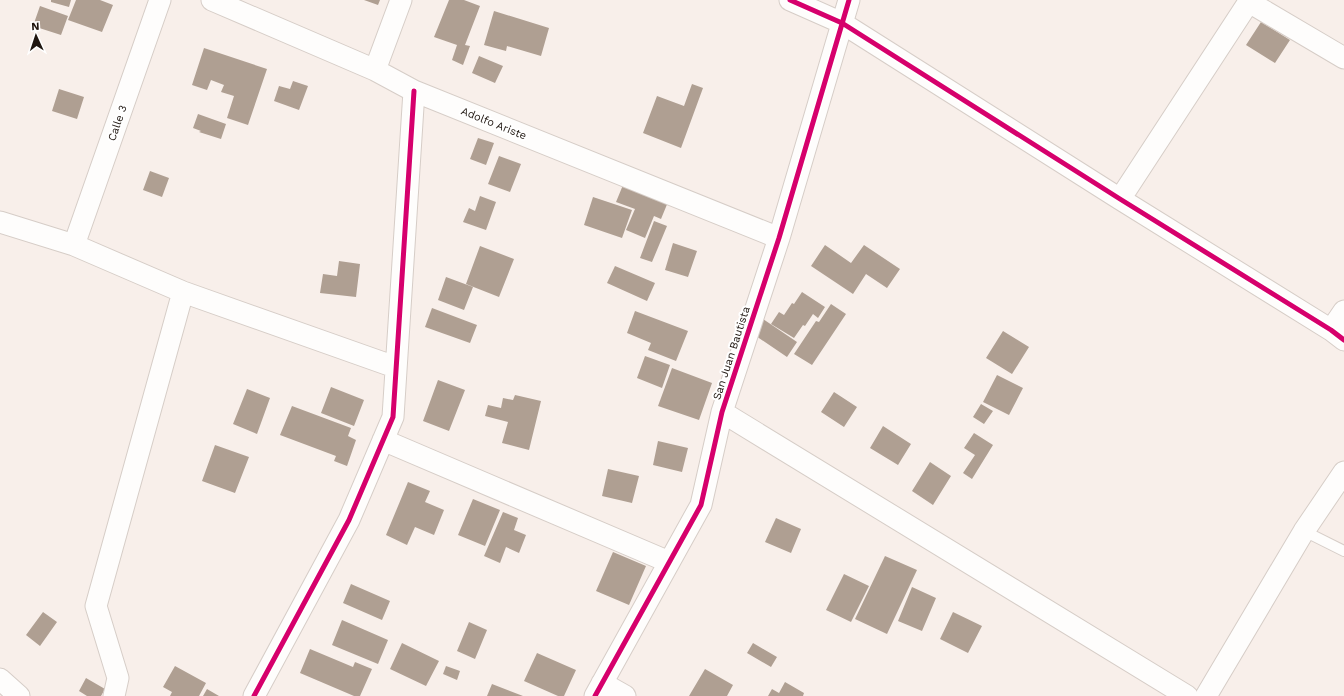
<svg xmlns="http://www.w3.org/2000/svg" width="1344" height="696" font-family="'Work Sans',sans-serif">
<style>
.building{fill:#af9f92}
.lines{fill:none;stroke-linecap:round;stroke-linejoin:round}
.lane-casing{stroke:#d6cdc7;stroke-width:12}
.street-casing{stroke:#d6cdc7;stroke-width:23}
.lane{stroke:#fefdfc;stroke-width:10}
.street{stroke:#fefdfc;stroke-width:21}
.cycleway-casing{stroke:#fff;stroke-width:8}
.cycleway{stroke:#d6006c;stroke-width:5}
.labels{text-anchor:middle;stroke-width:4;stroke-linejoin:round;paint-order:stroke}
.street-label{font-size:11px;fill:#201711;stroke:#fff}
</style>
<rect width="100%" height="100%" fill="#f8efea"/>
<path class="building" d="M51,0H71L69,7L51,2Z
M76,0H100L113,5L102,32L68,20Z
M364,0H380L378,5Z
M449,0H464L480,6L465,45L470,46L463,65L452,60L457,45L434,37Z
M40,6L68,16L61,35L33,26Z
M494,11L549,28L541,56L507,46L506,51L484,45Z
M1261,22L1290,40L1275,63L1246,45Z
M204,48L267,69L248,125L227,118L234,96L221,92L224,85L211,80L207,90L192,85Z
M479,56L503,66L495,83L472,73Z
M293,81L308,86L299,110L274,101L279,86L290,89Z
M692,84L703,88L681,148L643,133L657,96L684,106Z
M59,89L84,97L77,119L52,111Z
M198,114L226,124L221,139L199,132L201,131L193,128Z
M478,138L494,143L486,165L470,159Z
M499,156L521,164L510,192L488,184Z
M150,171L169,178L162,197L143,190Z
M623,185L668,202L661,219L654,216L645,238L626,230L635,209L616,202Z
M480,196L496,202L486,230L463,222L469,208L475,211Z
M593,197L632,210L622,238L584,225Z
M654,221L667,226L652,262L640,258Z
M673,243L697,251L688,277L665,270Z
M825,245L851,263L864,245L900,269L887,288L866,274L853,294L811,266Z
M480,246L514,259L499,297L466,284Z
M339,261L360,264L356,297L320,293L323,274L337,276Z
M615,266L655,283L647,301L607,283Z
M446,277L473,287L464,310L438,300Z
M802,292L825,307L818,318L813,314L805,326L803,325L794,338L771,324L779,312L784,315L792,303L794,304Z
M831,304L846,314L812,365L794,354L816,321L819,322Z
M432,308L477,325L470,343L425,327Z
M635,311L688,331L676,361L648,350L651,343L627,333Z
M763,319L797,342L787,357L753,334Z
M1003,331L1029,347L1012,374L986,358Z
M645,356L670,365L662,388L637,378Z
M672,368L712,383L699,420L658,406Z
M997,375L1023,388L1009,415L983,402Z
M438,380L465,390L449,431L423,421Z
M331,387L364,400L354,426L321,413Z
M247,389L270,398L257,434L233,424Z
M834,392L857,407L844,427L821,412Z
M515,395L541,401L529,450L502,443L508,422L485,416L488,405L501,408L503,398L513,400Z
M981,404L993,411L984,424L973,417Z
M292,406L351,428L348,436L356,440L347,466L334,461L336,456L280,435Z
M883,426L911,444L898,465L870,448Z
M974,433L993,445L972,479L963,473L975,455L964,448Z
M658,441L688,448L682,472L653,465Z
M215,445L249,457L235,493L202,481Z
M930,462L951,476L933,505L912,491Z
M608,469L639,476L632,503L602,496Z
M408,482L430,491L425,502L444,510L434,535L415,527L407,545L386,535Z
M473,499L500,510L485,546L458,535Z
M503,512L518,518L514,530L526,535L519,553L506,547L500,563L484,556Z
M776,518L801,529L791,553L765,542Z
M613,552L646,566L629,605L596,591Z
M885,556L917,570L887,634L855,619Z
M844,574L869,586L851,622L826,610Z
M351,584L390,601L382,620L343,603Z
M912,587L936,598L922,631L898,621Z
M43,612L57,622L40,646L26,635Z
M953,612L982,626L968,653L940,639Z
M342,620L388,640L378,664L332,645Z
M469,622L487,630L475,659L457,651Z
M402,643L439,661L426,686L390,669Z
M753,643L777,657L771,667L747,653Z
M310,649L353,667L355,662L372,669L360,696H354L300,673Z
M537,653L576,670L564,696H558L524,681Z
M175,666L206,683L199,696H170L172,692L163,687Z
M446,666L460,671L457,680L443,674Z
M705,669L733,685L727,696H689Z
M86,678L105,689L101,696H87L79,691Z
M785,682L804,693L803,696H768L772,689L779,693Z
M492,684L523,696H487Z
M207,689L219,696H203Z"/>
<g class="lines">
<defs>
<path id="lane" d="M1304,531L1344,551"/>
<path id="street" d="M212,0L375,70L414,91L779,238
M790,0L842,23L1120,199L1331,330L1344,340
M1249,2L1344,58
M375,70L401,0
M1120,199L1250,0
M0,222L74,245L183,292L395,367
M74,245L160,0
M1331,330L1344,311
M722,412L1187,696
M383,440L669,562
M0,679L19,696
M602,683L625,696
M114,696L118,678L96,606L183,292
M254,696L349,520L393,417L414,91
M595,696L701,505L722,412L779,238L849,0
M1206,696L1304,531L1344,472"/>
</defs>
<use href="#lane" class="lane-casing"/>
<use href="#street" class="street-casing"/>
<use href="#lane" class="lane"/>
<use href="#street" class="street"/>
<defs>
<path id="cycleway" d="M790,0L842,23L1120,199L1331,330L1344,340
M254,696L349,520L393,417L414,91
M595,696L701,505L722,412L779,238L849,0"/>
</defs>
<use href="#cycleway" class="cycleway-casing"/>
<use href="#cycleway" class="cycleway"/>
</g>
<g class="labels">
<g class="street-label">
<text transform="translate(117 123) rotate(-71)" y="4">Calle 3</text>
<text transform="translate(494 123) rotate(22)" y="4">Adolfo Ariste</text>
<text transform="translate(731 353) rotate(-72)" y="4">San Juan Bautista</text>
</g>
</g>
<g transform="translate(36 36) rotate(357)" stroke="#ffffff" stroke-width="3" paint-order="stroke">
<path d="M0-3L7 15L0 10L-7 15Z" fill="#201711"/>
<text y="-6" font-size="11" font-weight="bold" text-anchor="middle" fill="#201711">N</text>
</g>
</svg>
